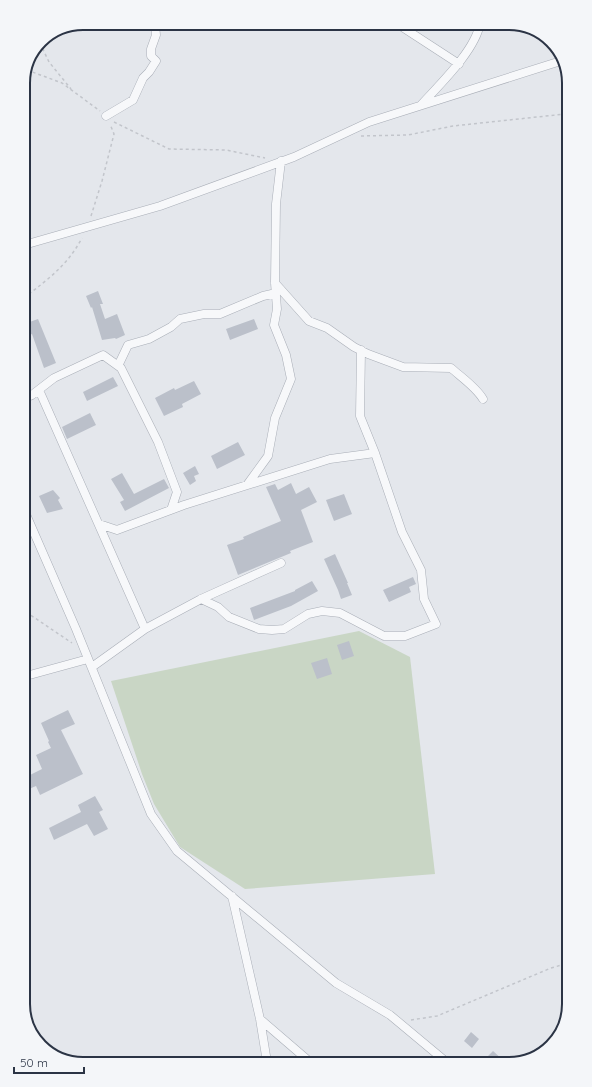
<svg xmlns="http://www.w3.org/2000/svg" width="592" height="1087" font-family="Quicksand,sans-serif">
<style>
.green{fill:#c9d6c5}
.building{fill:#bbc0ca}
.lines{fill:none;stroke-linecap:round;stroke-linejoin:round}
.street-casing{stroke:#a9aeb7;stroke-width:9}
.path{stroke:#c2c5cb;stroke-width:1.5;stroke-dasharray:3 3;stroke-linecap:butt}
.street{stroke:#f7f8fa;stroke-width:8}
.rim{fill:none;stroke:#2b3445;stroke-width:2}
</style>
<rect width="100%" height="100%" fill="#e4e7ec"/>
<path class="green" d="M359,631L410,657L435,874L245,889L180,847L154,804L142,774L111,681Z"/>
<path class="building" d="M98,291L103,304H100L105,319L117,314L125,335L116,339L115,338L102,340L92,307L91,308L86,296Z
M38,319L56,363L44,368L32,334L24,337V324Z
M254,319L258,329L230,340L226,329Z
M113,377L118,386L87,401L83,392Z
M194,381L201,394L182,404L183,407L164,416L155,398L174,388L175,390Z
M90,413L96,425L67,439L62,427Z
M238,442L245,455L217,469L211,456Z
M195,466L199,474L194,476L196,481L190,485L183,473Z
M122,473L134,494L164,479L169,488L125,511L120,502L124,500L111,479Z
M291,483L296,494L309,487L317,502L301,510L313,542L290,551L291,553L238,575L227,545L244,539L243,537L281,521L266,487L275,484L278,490Z
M53,490L60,498L58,500L63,509L47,513L39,496Z
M344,494L352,514L334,521L326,500Z
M335,554L348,583H347L352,595L341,599L338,590L324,559Z
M413,577L416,584L409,587L411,592L389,602L383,590Z
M312,581L318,591L291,606L254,620L250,608L295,591V590Z
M349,641L354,656L342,660L337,645Z
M327,658L332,674L317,679L311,663Z
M68,710L75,724L61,730L83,774L40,795L36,786L29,789L26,784V777L42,769L36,755L51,748L48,742L49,741L41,723Z
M95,796L103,810L99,812L108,829L94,836L87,824L54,840L49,828L81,812L78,805Z
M471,1032L479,1039L472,1048L464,1041Z
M493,1051L503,1060H484Z"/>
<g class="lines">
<defs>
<path id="street" d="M396,23L459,64
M421,105C439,85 476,50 480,23
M106,116L133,100L143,78L149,72L156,61L151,56V49L156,35L155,25L156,23
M24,245L160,206L294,157L369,122L564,60
M275,283L309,321L327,328L354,347L368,354L403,367L451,368C461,377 476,387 483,399
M118,366L128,345L149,339L171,327L180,319L204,314H220L263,296L276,293
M39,390L145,629
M25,398L32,395L54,378L103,355L121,368L158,442L177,492L171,510
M247,485L268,456L275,418L291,379L286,355L274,325L277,309L275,283L276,204L281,161
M25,512L76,629L151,814L177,851L336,983L390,1015L444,1060
M99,524L117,530L184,505L330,459L375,453
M201,599L218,607L229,617L259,629L272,630L284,629L308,614L322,611L340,613L384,636H405L436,624L424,599L421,570L402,532L375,453L360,416L361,350
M92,667L145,629L201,599L281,563
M26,676L88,659
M232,896L260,1019L267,1062
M260,1019L310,1062"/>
</defs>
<use href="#street" class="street-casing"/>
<path class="path" d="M40,43L49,62L71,89
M27,70L62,83L100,111
M114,122L169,149L226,150L265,158
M361,136L408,135L453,126L565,114
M91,216L102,181L114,134L110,124
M24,298C48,279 67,266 82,238
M26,612L72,643
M411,1020L437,1016L551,968L569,963"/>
<use href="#street" class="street"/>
</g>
<path d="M0 0H592V1087H0ZM83 30H509A53 53 0 0 1 562 83V1004A53 53 0 0 1 509 1057H83A53 53 0 0 1 30 1004V83A53 53 0 0 1 83 30Z" fill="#f4f6f9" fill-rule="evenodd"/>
<path class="rim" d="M83 30H509A53 53 0 0 1 562 83V1004A53 53 0 0 1 509 1057H83A53 53 0 0 1 30 1004V83A53 53 0 0 1 83 30Z"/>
<path d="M14 1067v6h70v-6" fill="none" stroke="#2b3445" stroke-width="2"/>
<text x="20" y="1067" font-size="12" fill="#2b3445" stroke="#f4f6f9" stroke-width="3" paint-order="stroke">50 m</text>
</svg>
